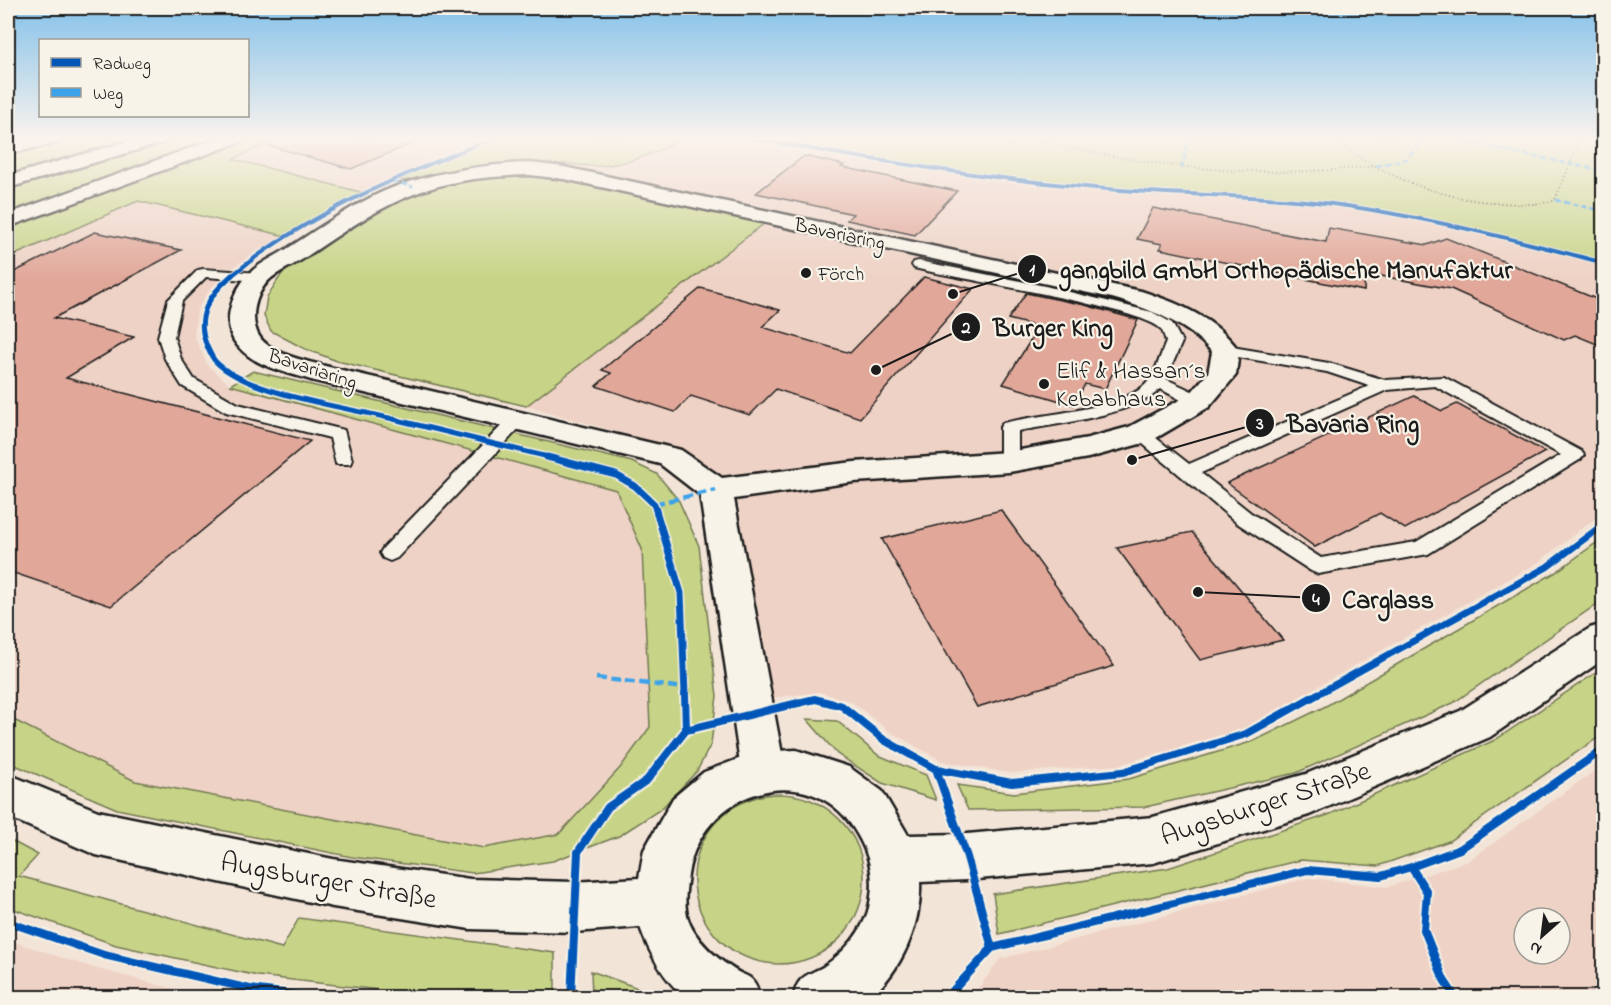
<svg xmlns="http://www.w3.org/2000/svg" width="1611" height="1005" font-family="'Indie Flower',sans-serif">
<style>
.built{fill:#eed2c5;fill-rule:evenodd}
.green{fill:#c7d487;stroke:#727852;stroke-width:1.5}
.building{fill:#e1a89a;stroke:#1c1c1c;stroke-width:1.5}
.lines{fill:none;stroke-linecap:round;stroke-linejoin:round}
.service-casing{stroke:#1c1c1c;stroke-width:4}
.minor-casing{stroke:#1c1c1c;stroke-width:5}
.secondary-casing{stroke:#1c1c1c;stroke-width:5}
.primary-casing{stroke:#1c1c1c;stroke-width:5}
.trunk-casing{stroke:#1c1c1c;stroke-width:5}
.path{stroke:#1c1c1c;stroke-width:2;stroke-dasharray:1 3;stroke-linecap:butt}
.service{fill:#f7f3e8;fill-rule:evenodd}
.minor{fill:#f7f3e8;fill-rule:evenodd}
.secondary{fill:#f7f3e8;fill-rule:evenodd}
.primary{fill:#f7f3e8;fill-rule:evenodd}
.trunk{fill:#f7f3e8;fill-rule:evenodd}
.quiet-far1{stroke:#3da2ea;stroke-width:3;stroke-dasharray:6 3;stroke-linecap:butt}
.quiet{stroke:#3da2ea;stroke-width:4.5;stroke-dasharray:10 4.5;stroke-linecap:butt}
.cycleway-far3-casing{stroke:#f7f3e8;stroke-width:6}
.cycleway-far2-casing{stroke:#f7f3e8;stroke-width:8}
.cycleway-far1-casing{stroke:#f7f3e8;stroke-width:10}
.cycleway-casing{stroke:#f7f3e8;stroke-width:12}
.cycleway-far3{stroke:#0057b8;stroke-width:4}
.cycleway-far2{stroke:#0057b8;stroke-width:5}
.cycleway-far1{stroke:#0057b8;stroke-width:7}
.cycleway{stroke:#0057b8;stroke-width:8}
.poi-dot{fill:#1c1c1c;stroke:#f7f3e8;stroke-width:2}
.labels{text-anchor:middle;stroke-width:4.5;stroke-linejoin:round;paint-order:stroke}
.far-street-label{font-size:20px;fill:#1c1c1c;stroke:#f7f3e8}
.far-poi-label{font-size:20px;fill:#1c1c1c;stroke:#f7f3e8;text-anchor:start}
.poi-label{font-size:24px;fill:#1c1c1c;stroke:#f7f3e8;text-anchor:start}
.near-street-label{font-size:28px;fill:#1c1c1c;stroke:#f7f3e8}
.leader{fill:none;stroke:#1c1c1c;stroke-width:2}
.callout-dot{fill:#1c1c1c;stroke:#f7f3e8;stroke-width:2}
.mark-label{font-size:18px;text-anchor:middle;font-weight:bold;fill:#fff}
.callout-label{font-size:26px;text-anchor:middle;font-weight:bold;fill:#1c1c1c;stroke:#f7f3e8;stroke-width:4.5;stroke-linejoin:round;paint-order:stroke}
</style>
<rect width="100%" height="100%" fill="#f3e4d8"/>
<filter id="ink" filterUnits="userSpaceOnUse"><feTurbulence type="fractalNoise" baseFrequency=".0167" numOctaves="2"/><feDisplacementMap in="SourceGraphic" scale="12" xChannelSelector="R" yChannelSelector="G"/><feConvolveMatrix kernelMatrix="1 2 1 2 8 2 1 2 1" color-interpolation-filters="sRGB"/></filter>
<g filter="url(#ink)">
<path class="built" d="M281,138H490L443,155L364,193L232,159Z
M681,138H743L852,160L983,178L1120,192L1303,202L1344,207L1462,229L1551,250L1603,265V512L1539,562L1242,729L1118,765L1010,773L942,761L889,731L852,702L820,692L770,698L736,490L677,449L526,406L764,223L633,193L537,174L559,163L594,166L662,150Z
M138,201L285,236L258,250L231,269L210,289L197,310L194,336L208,366L230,385L616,490L642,549L650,727L620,768L559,834L484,848L135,781L8,717V258Z
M1603,765V997H972L1000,959L1308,878L1388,887L1468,861ZM1524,918H1560V954H1524Z
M8,940L94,968L205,997H8Z"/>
<path class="green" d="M64,138H142L8,177V152Z
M172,138H222L8,217V188Z
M246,138H281L233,159L364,193L285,236L138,201L8,258V227Z
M498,138H681C656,154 624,166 593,166C579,166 565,161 551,165C518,162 482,164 449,171C432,175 416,185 400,180L448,156Z
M759,138H1603V261C1519,238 1433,217 1346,204C1271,193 1195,194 1119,189C998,179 878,161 759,138Z
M537,174L558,176L765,223L526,406L337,361L303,348L271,331L264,316L267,297L281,275L311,250L364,217L423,189L457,179Z
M253,371L632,462L657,474L679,501L699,546L717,696L711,744L697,771L661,809L619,836L553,861L473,873L352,857L117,809L8,762V717L135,781L484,848L559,834L620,768L650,727L642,549L616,490L230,385Z
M1603,538V600L1453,703L1296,773L1145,807L968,810L957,785L1014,793L1129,779L1254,741L1326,706L1396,665L1556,572Z
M1603,668V734L1449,841L1378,866L1301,860L999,934L993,894L1168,868L1328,815L1495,740Z
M807,719L837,721L878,755L926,775L936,800L882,783L837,754Z
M694 879a85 85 0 1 1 170 0a85 85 0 1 1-170 0Z
M8,839L38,855L19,876L282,948L299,918L555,953V997L414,994L258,976L116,945L8,907Z
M591,971L635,987L648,997H592Z"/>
<path class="building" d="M271,138H425L351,169L270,146Z
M804,156L844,165L841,167L957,191L915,235L847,220L853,214L756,193Z
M1153,208L1326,242L1329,228L1427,245L1446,238L1604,302V347L1575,335L1564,340L1451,289L1365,273L1364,291L1160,249L1162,244L1137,239Z
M95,232L181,250L54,318L134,337L66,378L310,441L111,606L8,571V275Z
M924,277L973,289L860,418L776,389L750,415L691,396L675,412L596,386L611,373L602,370L701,288L780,310L762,327L850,353Z
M1026,293L1085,305L1138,320L1105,389L1085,384L1074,405L1003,384L1039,327L1008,319Z
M1414,396L1442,411L1457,404L1545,452L1405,529L1380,513L1315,547L1227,483Z
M1001,510L1114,666L977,707L882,539Z
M1192,532L1283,640L1200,660L1117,548Z"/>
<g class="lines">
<defs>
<path id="service" d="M919,261L1045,286L1152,312L1172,323L1182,342L1166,379L1205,397L1208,401L1205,405C1191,408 1173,395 1160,389C1138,414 1052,425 1018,431V462L1016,466H1002L1000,462V427L1003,423C1039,414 1121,410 1146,384C1156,374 1160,355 1166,342C1165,338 1163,332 1161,329C1143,308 953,278 914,268L912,265L914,262Z
M203,269L259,273L266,277L259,281L206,277L182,301L174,337L181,359L194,379L238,404L344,430L352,460L350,464H336L330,438L226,412L182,386L165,359L158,337L168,300L198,270Z
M1226,346L1329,363L1385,380L1444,377L1581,451L1584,455L1581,459L1428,554L1318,574L1311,571L1237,523L1131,434L1134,430H1146L1189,464L1369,386L1327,372L1220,354L1218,351L1220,348ZM1435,386L1561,455L1416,542L1321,558L1251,513L1201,473L1387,390Z
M517,415L523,416L526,420L523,424L397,558L390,561L383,558L380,553L383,548L511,416Z"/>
<path id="minor" d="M530,163L564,167L1141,291C1178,303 1216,318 1239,351L1236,375L1209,407L1151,441L1088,458L1009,472L854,482L734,499L785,770L779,784L763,790L747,784L741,770L700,495L660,464L311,380C286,372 255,367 238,346C219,325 233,289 251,272C260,263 274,257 285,250C323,226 365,195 409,182C449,170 488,164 530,163ZM530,175L564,179L1112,298C1149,309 1186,322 1212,352L1208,373L1189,395L1129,427L1088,438L1009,452L854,462L722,478L681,450L329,367C310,362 269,354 259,336C249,319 255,295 268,281C277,272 292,266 303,259C340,234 379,206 422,191C457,179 493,176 530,175Z"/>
<path id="secondary" d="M1604,624V659L1490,737L1309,815L1153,863L967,880L920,882C922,923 902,971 869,998H793C795,992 796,985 800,981C804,975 816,971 823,967C845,952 865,930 870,903C875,877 870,856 857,834C812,754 700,790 688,875C686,889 684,902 687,916C693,939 718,960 738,972C743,975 750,976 753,981C757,985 758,992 760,998H685C663,978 650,955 640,927L574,932L470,929L333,907L96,855L8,817V774L98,811L333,859L470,879L574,882L639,878L644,850L673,798L704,772L757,752L796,750L849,767L882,791L908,835L967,834L1153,817L1306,774L1460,711L1590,628Z"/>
<path id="primary" d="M32,138H63L60,142L8,154V144Z
M218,138H243L240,142L8,227V214Z"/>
<path id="trunk" d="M139,138H167L164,142L8,188V176Z"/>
</defs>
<use href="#service" class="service-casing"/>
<use href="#minor" class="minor-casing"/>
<use href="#secondary" class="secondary-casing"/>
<use href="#primary" class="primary-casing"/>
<use href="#trunk" class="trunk-casing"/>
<path class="path" d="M1026,138C1147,167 1252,180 1376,166
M1331,138C1381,175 1438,199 1500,203C1519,204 1537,206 1555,200L1581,138
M1007,149L1015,138"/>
<use href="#service" class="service"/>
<use href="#minor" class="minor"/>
<use href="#secondary" class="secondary"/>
<use href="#primary" class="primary"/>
<use href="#trunk" class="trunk"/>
<path class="quiet-far1" d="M1445,138L1604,171
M1376,166L1406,159L1426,138
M1182,169L1188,138
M393,181L413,187
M1555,200L1604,211"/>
<path class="quiet" d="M654,504L716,490
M596,678L685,688"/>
<defs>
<path id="cycleway-far3" d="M751,138C873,161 996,180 1120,190C1196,196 1272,195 1347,206C1434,219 1519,240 1604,263
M230,277C306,214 403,174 494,138"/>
<path id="cycleway-far2" d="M232,275C210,294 194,317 207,346C209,351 212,358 216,362C248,394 344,407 389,418C443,431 498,445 553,458"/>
<path id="cycleway-far1" d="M547,457L616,475L635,486L654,504L681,593L685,695
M1316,695L1547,567L1604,524"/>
<path id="cycleway" d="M685,694L686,730
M936,769L967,857L992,948L946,998
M1411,867L1427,892L1424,930L1444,980L1456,998
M8,922L104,955L250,989L323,998
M992,948L1307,870L1381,876L1411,867L1460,849L1604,749
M571,998L578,852L608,807L647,780L686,730L815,699L842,706L884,740L936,769L1012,783L1123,772L1246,734L1318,694"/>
</defs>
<use href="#cycleway-far3" class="cycleway-far3-casing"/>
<use href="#cycleway-far2" class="cycleway-far2-casing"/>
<use href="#cycleway-far1" class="cycleway-far1-casing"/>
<use href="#cycleway" class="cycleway-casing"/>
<use href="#cycleway-far3" class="cycleway-far3"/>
<use href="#cycleway-far2" class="cycleway-far2"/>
<use href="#cycleway-far1" class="cycleway-far1"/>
<use href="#cycleway" class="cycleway"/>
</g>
</g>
<linearGradient id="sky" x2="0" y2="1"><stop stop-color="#83c1ea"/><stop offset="0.5" stop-color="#faf3ed"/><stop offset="1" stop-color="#faf3ed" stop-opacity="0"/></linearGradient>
<rect width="1611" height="278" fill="url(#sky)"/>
<g class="poi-dot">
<circle cx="806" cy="273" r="6"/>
<circle cx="1044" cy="384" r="6"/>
</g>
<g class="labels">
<g class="far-street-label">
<text transform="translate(840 233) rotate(12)" y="7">Bavariaring</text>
<text transform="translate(313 368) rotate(18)" y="7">Bavariaring</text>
</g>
<g class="far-poi-label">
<text x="818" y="280">Förch</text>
</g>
<g class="poi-label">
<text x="1056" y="378">Elif &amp; Hassan´s<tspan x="1056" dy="28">Kebabhaus</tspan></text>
</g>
<g class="near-street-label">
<text transform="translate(1265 802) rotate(-18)" y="10">Augsburger Straße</text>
<text transform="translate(329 879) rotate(10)" y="10">Augsburger Straße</text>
</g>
</g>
<path class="leader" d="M953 294L1032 269M876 370L966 327M1132 460L1260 423M1198 592L1316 598"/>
<g class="callout-dot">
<circle cx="953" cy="294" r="6"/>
<circle cx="876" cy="370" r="6"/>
<circle cx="1132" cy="460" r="6"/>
<circle cx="1198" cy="592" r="6"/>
<circle cx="1032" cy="269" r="15"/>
<circle cx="966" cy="327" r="15"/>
<circle cx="1260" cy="423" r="15"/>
<circle cx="1316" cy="598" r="15"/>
</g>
<g class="mark-label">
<text x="1032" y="275">1</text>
<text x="966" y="333">2</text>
<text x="1260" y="429">3</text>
<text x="1316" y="605">4</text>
</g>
<g class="callout-label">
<text x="1286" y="278">gangbild GmbH Orthopädische Manufaktur</text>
<text x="1053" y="336">Burger King</text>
<text x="1353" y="432">Bavaria Ring</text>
<text x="1388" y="608">Carglass</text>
</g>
<rect width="1611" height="1005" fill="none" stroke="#f7f3e8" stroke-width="30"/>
<rect x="15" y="15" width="1581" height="975" fill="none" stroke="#1c1c1c" stroke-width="2" filter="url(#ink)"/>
<rect x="39" y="39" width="210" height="78" fill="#f7f3e8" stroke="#9f9d96" stroke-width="1.5"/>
<rect x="51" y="58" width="30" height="9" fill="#0057b8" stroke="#9f9d96" stroke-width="1.5"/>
<text x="93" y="69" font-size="18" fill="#1c1c1c">Radweg</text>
<rect x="51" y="88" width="30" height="9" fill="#3da2ea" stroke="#9f9d96" stroke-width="1.5"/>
<text x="93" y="99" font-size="18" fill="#1c1c1c">Weg</text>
<g transform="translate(1542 936) rotate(208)"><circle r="28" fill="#f7f3e8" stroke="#9f9d96" stroke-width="1.5"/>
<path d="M0-4.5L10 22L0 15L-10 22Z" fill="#1c1c1c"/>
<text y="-9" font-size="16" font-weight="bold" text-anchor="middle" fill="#1c1c1c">N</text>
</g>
</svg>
